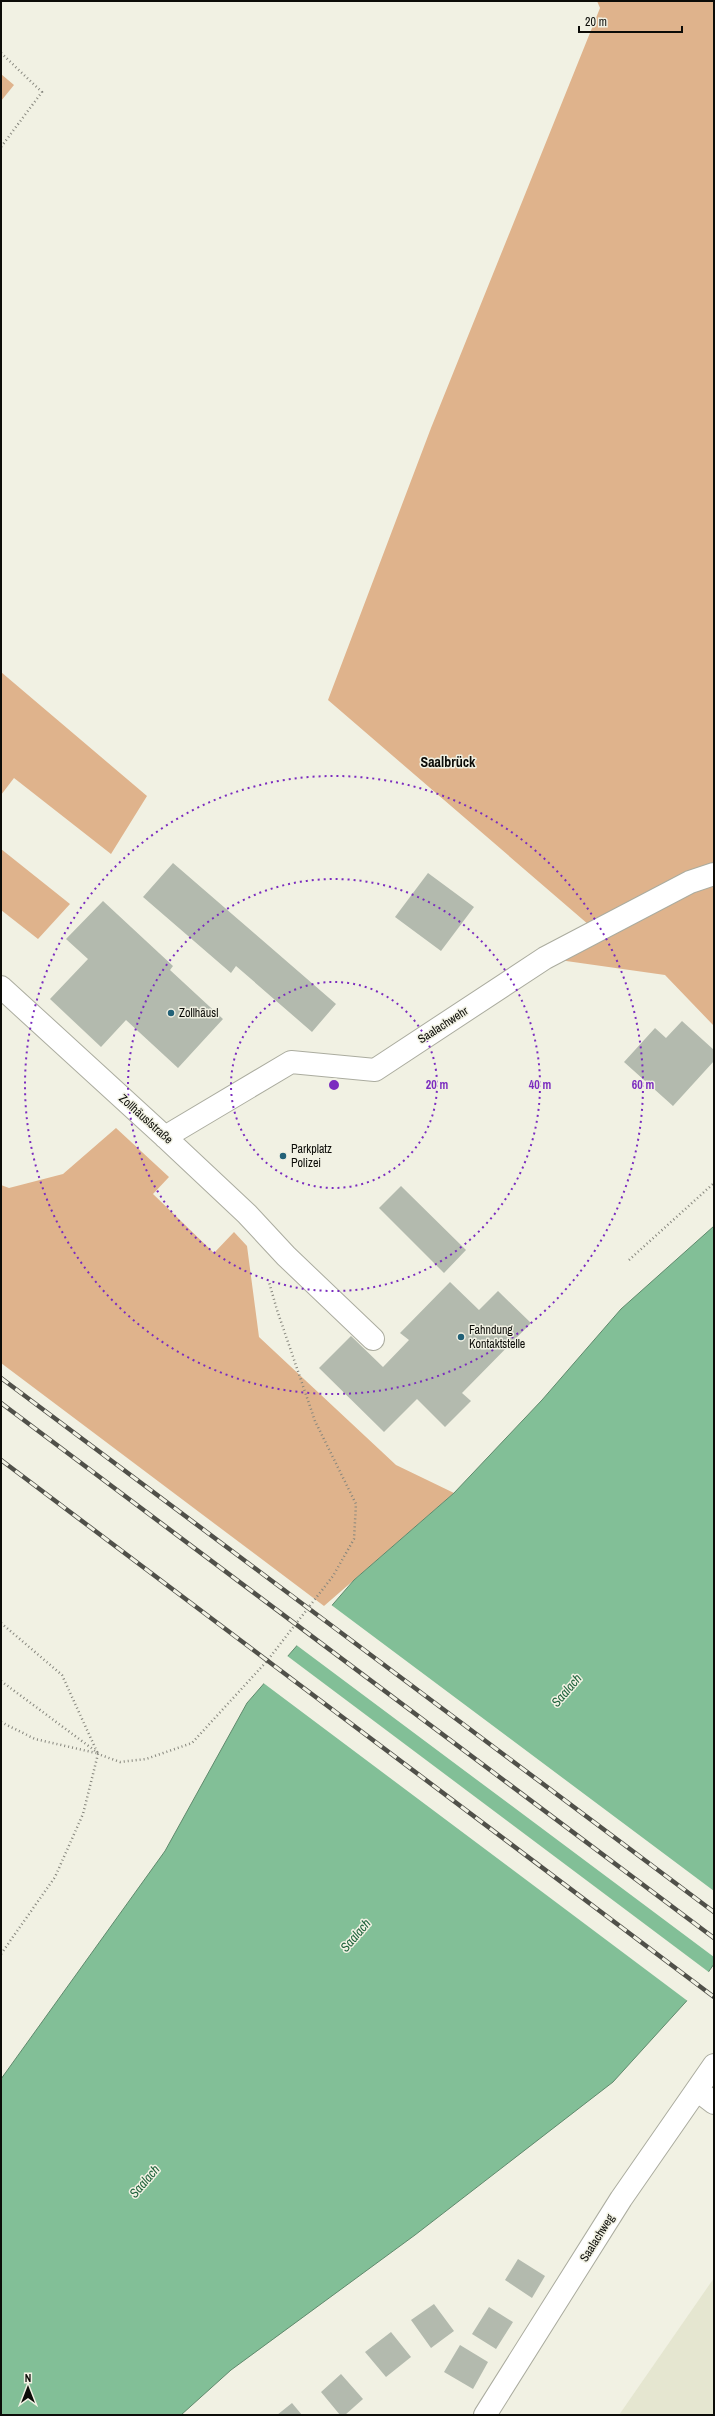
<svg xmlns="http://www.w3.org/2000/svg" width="715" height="2416" font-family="'Archivo Narrow',sans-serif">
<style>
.built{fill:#e5e6d0}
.green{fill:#dfb38c}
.water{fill:#82bf97;stroke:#5f896c}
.pier{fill:#f1f1e3}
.building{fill:#b3baae}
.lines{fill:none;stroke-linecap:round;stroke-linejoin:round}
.minor-casing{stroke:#abac9f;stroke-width:24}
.path{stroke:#86867d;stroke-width:2.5;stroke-dasharray:1 3;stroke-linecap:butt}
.minor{stroke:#fff;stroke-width:22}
.rail-casing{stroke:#505049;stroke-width:4.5}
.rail{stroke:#f1f1e3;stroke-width:3;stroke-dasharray:9;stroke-linecap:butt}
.ring{fill:none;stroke:#7b2cbf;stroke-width:2;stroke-dasharray:2 4}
.poi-dot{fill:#226177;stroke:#f1f1e3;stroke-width:1.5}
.labels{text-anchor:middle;stroke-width:3;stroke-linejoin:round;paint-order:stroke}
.poi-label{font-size:12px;fill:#0c0c08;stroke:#f1f1e3;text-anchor:start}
.street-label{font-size:12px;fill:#0c0c08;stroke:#f1f1e3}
.water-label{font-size:13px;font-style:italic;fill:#1e623b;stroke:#f1f1e3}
.quarter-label{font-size:14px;font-weight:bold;fill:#0c0c08;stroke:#f1f1e3}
.centre{fill:#7b2cbf;stroke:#f1f1e3;stroke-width:2}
.ring-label{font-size:12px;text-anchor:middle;font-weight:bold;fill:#7b2cbf;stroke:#f1f1e3;stroke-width:3;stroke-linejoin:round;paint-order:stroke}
</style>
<rect width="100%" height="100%" fill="#f1f1e3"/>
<path class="built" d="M714,2278V2415H619Z"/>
<path class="green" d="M597,1H714V1026L665,975L545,958L596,931L328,700L431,428L600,8Z
M1,74L14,85L1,101Z
M1,672L147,796L111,854L14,778L1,795Z
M1,849L70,904L38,939L1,910Z
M116,1128L169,1177L153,1194L214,1253L234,1232L247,1246L259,1337L396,1465L454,1493L324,1606L1,1363V1185L9,1188L63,1174Z"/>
<path class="water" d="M714,1226V1964L693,1994L613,2082L415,2235L231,2370L181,2415H1V2079L165,1851L247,1703L354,1580L454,1493L542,1400L621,1309Z"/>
<path class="pier" d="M330,1604L714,1891V1957L295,1644Z
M286,1655L710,1973L694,1996L689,2002L262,1682Z"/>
<path class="building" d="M173,863L336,1004L312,1032L236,966L231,973L143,897Z
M428,873L474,907L441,951L395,917Z
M103,901L173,966L170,970L223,1019L178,1068L126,1020L101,1047L50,999L88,959L66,939Z
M682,1021L714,1050V1061L673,1106L624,1062L655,1028L666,1038Z
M401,1186L466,1250L444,1273L379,1208Z
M450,1282L479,1310L498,1291L531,1323L462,1393L471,1401L445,1427L417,1399L384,1432L319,1368L351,1336L383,1367L409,1340L400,1333Z
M518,2259L545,2276L532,2298L505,2280Z
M434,2304L454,2331L431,2348L411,2320Z
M489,2307L513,2322L496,2349L472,2334Z
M391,2332L411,2357L386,2377L365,2352Z
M460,2345L488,2362L473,2389L444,2372Z
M341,2374L363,2399L345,2415H340L321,2392Z
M292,2403L302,2415H277Z"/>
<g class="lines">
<defs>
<path id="minor" d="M1,987L165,1137L247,1214L286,1256L373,1339
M165,1137L291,1062L375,1070L545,958L690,882L714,874
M697,2090L714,2103
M485,2415L621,2199L714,2065"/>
</defs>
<use href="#minor" class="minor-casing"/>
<path class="path" d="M1,53L42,92L1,147
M629,1260L714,1183
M1,1623L62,1675L98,1754
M1,1681L98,1753
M1,1722L35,1739L96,1753
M1,1954L55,1877L83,1814L98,1754L120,1762L146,1759L192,1743L267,1661L333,1576L354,1539L356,1504L315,1421L277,1310L269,1282"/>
<use href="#minor" class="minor"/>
<defs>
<path id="rail" d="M1,1378L714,1912
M1,1403L714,1938
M1,1460L714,1997"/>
</defs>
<use href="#rail" class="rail-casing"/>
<use href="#rail" class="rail"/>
</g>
<g class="ring">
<circle cx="334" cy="1085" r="103"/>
<circle cx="334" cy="1085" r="206"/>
<circle cx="334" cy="1085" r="309"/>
</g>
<g class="poi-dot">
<circle cx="171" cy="1013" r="4"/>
<circle cx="283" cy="1156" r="4"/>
<circle cx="461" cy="1337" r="4"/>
</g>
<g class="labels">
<g class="poi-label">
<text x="179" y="1017">Zollhäusl</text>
<text x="291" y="1153">Parkplatz<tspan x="291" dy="14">Polizei</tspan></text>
<text x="469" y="1334">Fahndung<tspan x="469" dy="14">Kontaktstelle</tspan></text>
</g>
<g class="street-label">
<text transform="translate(443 1025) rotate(-33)" y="4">Saalachwehr</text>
<text transform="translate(146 1119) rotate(42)" y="4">Zollhäuslstraße</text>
<text transform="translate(597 2238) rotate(-58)" y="4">Saalachweg</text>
</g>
<g class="water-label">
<text transform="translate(566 1690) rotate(-49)" y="5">Saalach</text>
<text transform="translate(355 1935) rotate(-49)" y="5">Saalach</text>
<text transform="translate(144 2181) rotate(-49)" y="5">Saalach</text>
</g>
<g class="quarter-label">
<text x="448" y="767">Saalbrück</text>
</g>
</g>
<circle cx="334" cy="1085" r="6" class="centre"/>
<g class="ring-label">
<text x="437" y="1089">20 m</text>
<text x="540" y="1089">40 m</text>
<text x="643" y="1089">60 m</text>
</g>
<rect width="715" height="2416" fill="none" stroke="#0c0c08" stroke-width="4"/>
<g transform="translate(28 2388)" stroke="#f1f1e3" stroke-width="3" paint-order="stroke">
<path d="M0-3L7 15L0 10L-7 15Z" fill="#0c0c08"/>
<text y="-6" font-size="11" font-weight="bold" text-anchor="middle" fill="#0c0c08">N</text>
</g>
<path d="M579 26v6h103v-6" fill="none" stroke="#0c0c08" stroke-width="2"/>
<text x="585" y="26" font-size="12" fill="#0c0c08" stroke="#f1f1e3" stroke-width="3" paint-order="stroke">20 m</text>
</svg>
